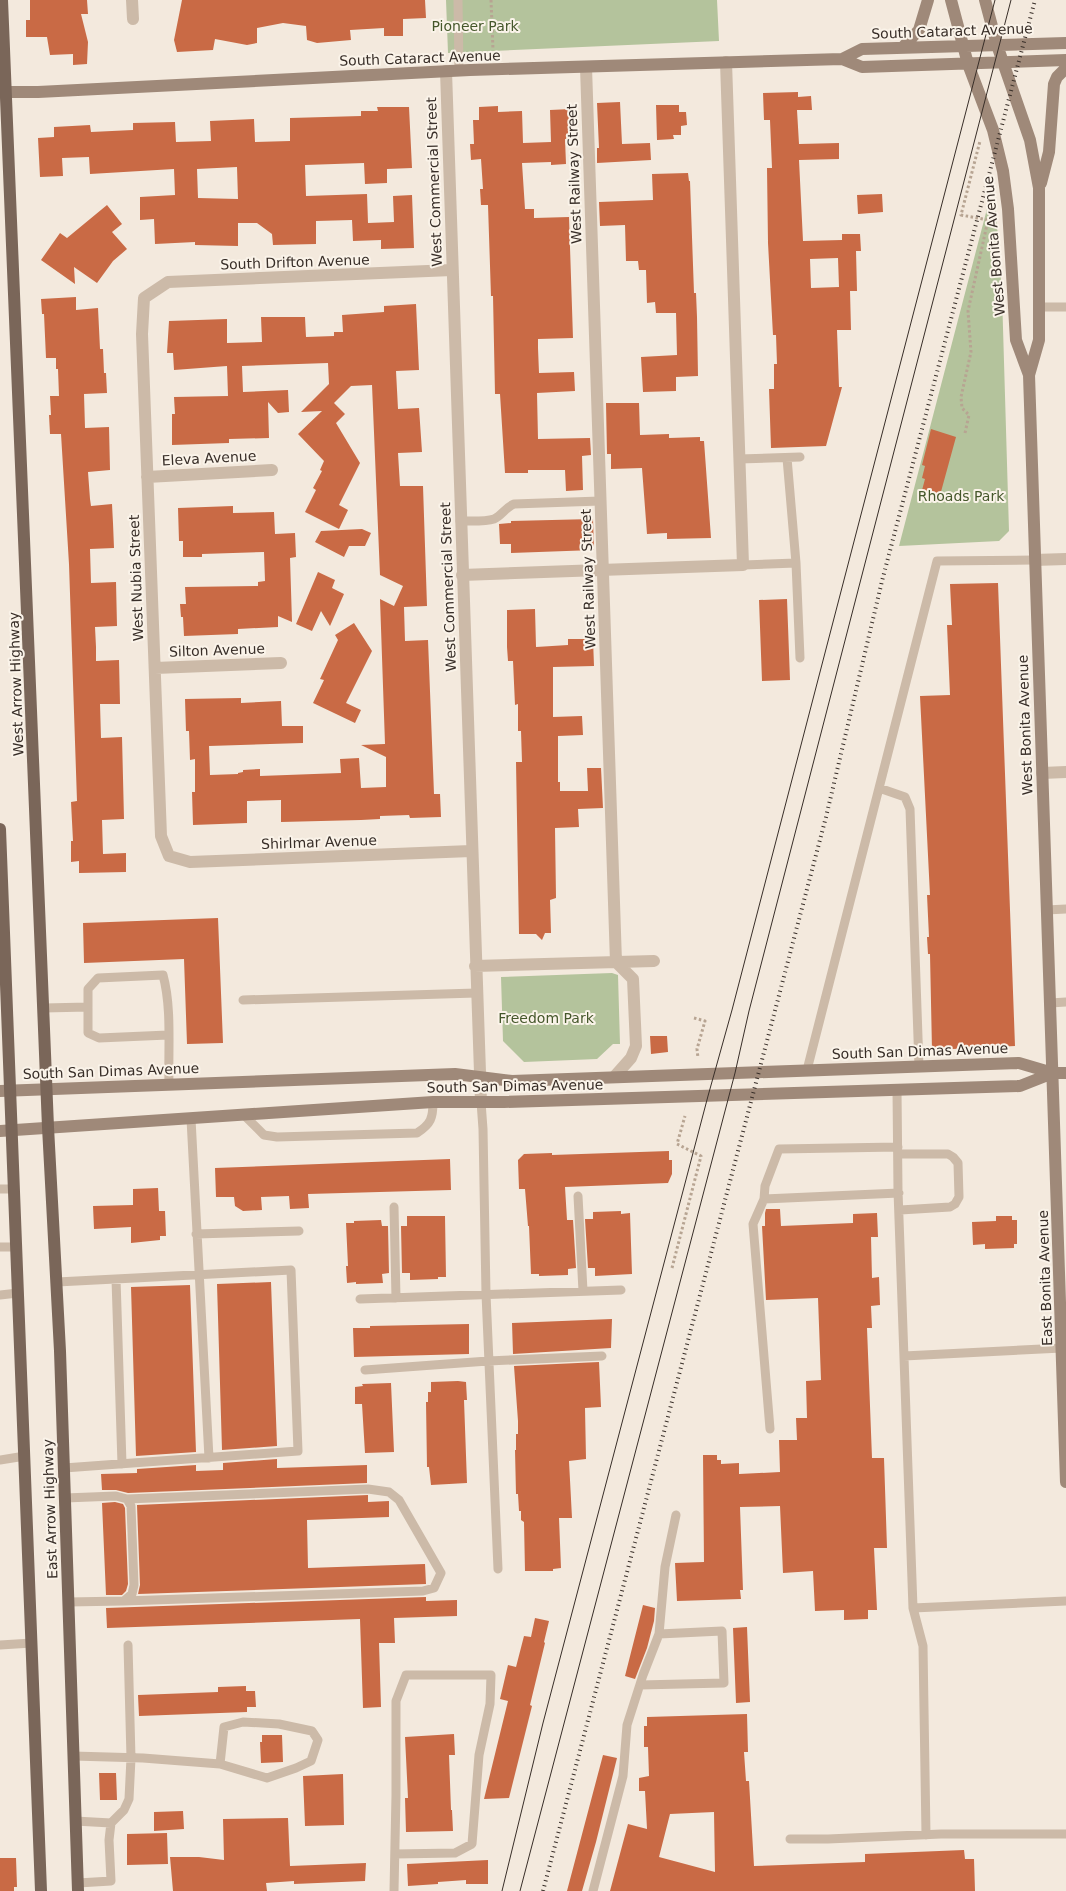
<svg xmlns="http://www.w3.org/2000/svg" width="1066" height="1891" font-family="'DejaVu Sans',sans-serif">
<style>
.green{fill:#b4c39c}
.building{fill:#c96a45;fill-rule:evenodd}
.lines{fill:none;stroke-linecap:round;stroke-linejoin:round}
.path{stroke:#b7a492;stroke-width:3;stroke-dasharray:2.5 2.5;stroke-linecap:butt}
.lane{stroke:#ccbaa8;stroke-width:9}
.street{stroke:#ccbaa8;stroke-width:12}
.secondary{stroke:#9f8979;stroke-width:12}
.primary{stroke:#7a6659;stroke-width:12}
.tram{stroke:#382e28;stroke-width:1}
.rail{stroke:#382e28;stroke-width:4;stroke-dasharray:1 4;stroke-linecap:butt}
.labels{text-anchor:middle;stroke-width:4;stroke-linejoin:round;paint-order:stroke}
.park-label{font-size:14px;fill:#45572b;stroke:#faf3e9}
.street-label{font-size:14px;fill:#382e28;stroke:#faf3e9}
</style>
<rect width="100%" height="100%" fill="#f3e9dd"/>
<path class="green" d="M446,0H717L719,41L448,53Z
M994,182L1002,294L1009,531L999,541L899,546Z
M612,973L618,975L620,1044H613L597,1059L524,1062L503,1041L501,977Z"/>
<path class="building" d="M30,0H87L88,14H81L88,42L87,64L73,65V54L50,55L47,37H26V20H30Z
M182,0H425L426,18L403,19V36H384V28L350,30L351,40L317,43L307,40L306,26L283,23L257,28V43L247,45L215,39L213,50L177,52L174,40Z
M798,92V97L811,96L812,110H797L799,144L839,143V159L799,160L803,241L842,240V234H860L861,251H856L857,291H850L851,330H837L839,387H842L826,446L771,448L769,389H774V364H777L776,335H773L768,243L767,168H772L770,120H764L763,93ZM838,258L839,287L811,288L810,259Z
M620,102L622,144L650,143L651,160L597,163V148H599L597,103Z
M656,105H679V112H686L687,125L681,126V135H673L674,139L657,140Z
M498,106V112L522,111L523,143L551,142L550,110L571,109L572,139H565L566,164L551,165V162L522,163L525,209H534V218L569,217L573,338L538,339V348L539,373L574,372L575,391L537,393L538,439L590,438L591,455L582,456L583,490L566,491L565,470H528V473H505L500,394H495L493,296H491L488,205H481L480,189H483L481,159L471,160L470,144H474L473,120H479V107Z
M377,107H409L412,168L387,169V183L365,184L364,163L305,165L306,196L367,194L368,223L394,222L393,196L412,195L414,248L381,249V240L353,241L352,220L316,221V244L273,245L272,234L257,223H238V246L195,245V242L155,244L154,219L140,220V197L175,195L174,169L90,174L89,157L62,158L63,176L40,177L38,138L54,137V127L90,125L91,132L133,130V123L175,122L176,142L211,141L210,121L254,119L255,142L290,141V118L361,116V111H378ZM237,167L238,199L198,198L197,169Z
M688,173L689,181H690L694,293H696L697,317L698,376L676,377V391L643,392L641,357L677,355L676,313H656L655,302L647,303L646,270H639L638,261H626L625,225L600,226L599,202L653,200L652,174Z
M882,194L883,212L858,214L857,195Z
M107,205L122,224L112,232L127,249L113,261L97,283L74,267L75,284L41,260L60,233L67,238Z
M76,297V310L98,308L100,349H103L104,373H106L107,393L84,394L85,428L109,427L110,470L88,472L90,499L91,506L112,504L113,523L114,548L90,549L91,583L116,582L117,626L95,627L96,647V661L119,660L120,704H100L101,738L122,737L124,819L102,820L103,854L126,853V872L79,873V861L71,862V841H73L71,802L77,801L69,564L61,434H50L49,415H51L50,396H59L58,369H56V358H46L44,314H42L41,299Z
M416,304L419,370L396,371L398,409L419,408L422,452L398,453L400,486H423L427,606L404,607L405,641L428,640L434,794H440L441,817L410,818L409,815L380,816V819L361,820L281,822V800L247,801V823L193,825L192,792H195V759L190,760L189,731H186L185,699L241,698V703L281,701L282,726H303V743L209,746L210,775L238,774V773L243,772V770L260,769V776L341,773L340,759L359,758L361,788L386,787V757L361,745L385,744L380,599L394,606L403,586L380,575L372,385L351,386L334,403L345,414L336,423L360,463L339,505L348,510L339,529L305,512L316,490L313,488L322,471L320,470L324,461L298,434L322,411L301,412L329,384L328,363L242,366L243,392L288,390L289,412L278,413L268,402L269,438L229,439V443L172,445V414H175L174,397L228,396L227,366L174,370L173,353H167L169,321L227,319V343L262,342L261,317H305L306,337L334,336V332H343L342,315L384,312V306Z
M606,403H639L640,435L669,434V438L700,437V441H704L711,538L667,539V533L647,534L642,468L611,469V454H607Z
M931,429L956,437L939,499L936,498V500L921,494L925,479L922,478L925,466L922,465Z
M233,506V513L274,512L275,534L295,533L296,557L290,558L292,622L278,616V627L238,629V634L184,636L183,617H181L180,604H186L185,587L258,586V582L265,581L264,552L202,554V557H183V541H179L178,508Z
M593,519L594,550L511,553V544H500L499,524L511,523V521Z
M362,529L371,533L365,546H349L344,557L315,542L321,531Z
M318,572L335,580L332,588L344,594L330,626L321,611L312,631L296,624Z
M998,583L1015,1046L932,1050L930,954H928L927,937H929L927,895H930L920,696L950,695L947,625H952L950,584Z
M787,599L790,680L762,681L759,600Z
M535,609L536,647L568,645V639H593L594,666L553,667V717L582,716L583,735L558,736V782H560V791H588L587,768H601L603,808L578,809L579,827L555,828L556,898L550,900L551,933H545L542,940L536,934H519L516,762H522L521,731H518V704L515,705L513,661H508L507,647V610Z
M354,623L372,651L346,703L361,710L355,723L313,703L324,680L320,679L338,640L335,635Z
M218,918L223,1043L187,1044L184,959L84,963L83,923Z
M650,1036H667L668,1052L651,1054Z
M669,1151V1160H672V1174L668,1183L565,1187L567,1220H573L576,1268L568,1269V1275L539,1276V1274H531L529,1226H528L525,1189H519L518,1160L524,1154L552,1153V1155Z
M450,1159L451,1190L308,1194L309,1208L290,1209L289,1196L261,1197L262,1210L243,1211L235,1206L234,1197H216L215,1168Z
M158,1188L159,1211H165L166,1236H160V1240L131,1243V1227L94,1229L93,1206L133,1205V1189Z
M766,1209H780L781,1226L853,1223V1214L877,1213L878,1237H871L872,1278L879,1277L880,1305L871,1306L872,1328H867L872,1458H884L887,1548H874L877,1610H868V1619L844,1620V1610L815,1611L813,1571L783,1573L780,1506L740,1507L743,1590H740L741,1599L677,1601L675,1563L704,1562L703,1455H717V1460H721V1464L739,1463V1474L780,1472L779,1440H797L796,1418H807L806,1381L821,1380L818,1298L766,1300L762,1226H765V1213Z
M621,1211V1214L630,1213L632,1274L595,1276V1268H588L585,1219H593V1212Z
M407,1216H445L446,1277H438V1279L410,1280V1273H402L401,1226H407Z
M996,1216H1012V1220H1017V1244H1014V1248L985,1249V1244L973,1245L972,1222L996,1221Z
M381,1220L382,1226H388L389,1273L382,1274L383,1283L356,1284V1282L347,1283L346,1266H348L346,1223H354V1221Z
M271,1282L277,1446L222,1450L217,1284Z
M190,1285L196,1452L136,1456L131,1287Z
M612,1319L611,1348L513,1354L512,1323Z
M469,1324V1354L354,1357L353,1328H370V1326Z
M599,1362L601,1407L585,1408L586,1459L569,1461L572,1518H559L561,1568L553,1569V1571H525L524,1522L521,1520V1511H519L518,1494H516L515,1450H516V1434H518V1421L514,1366Z
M458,1381L466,1382L467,1400H464L467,1483L431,1485L429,1467H427L426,1402H428V1392H431V1382Z
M391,1383L394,1452L365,1453L362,1404H355V1387L363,1386L362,1384Z
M277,1459V1468L367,1465V1483L128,1493L116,1490H102L101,1474L137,1473V1469L196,1465V1471L223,1470V1463Z
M368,1495V1502L389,1501V1517L307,1520L308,1568L425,1564L426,1584L138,1594L140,1585L137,1505Z
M115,1502L123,1504L125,1508L128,1584L126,1591L122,1595H106L102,1503Z
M426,1597V1601L457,1600V1616L394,1618L395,1643H379L381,1707L363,1708L360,1619L107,1628L106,1608Z
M643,1605L655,1608L654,1621L647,1648L635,1679L625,1676Z
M535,1618L549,1621L544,1642L545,1643L530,1705L532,1706L509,1798L484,1799L508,1701L500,1699L508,1665L516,1667L524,1636L531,1637Z
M747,1627L750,1702L736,1703L733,1628Z
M246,1686V1691H255L256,1707H247V1712L139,1716L138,1695L218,1692V1687Z
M747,1714L748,1752H744L746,1781H749L754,1866L865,1862V1854L964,1850L965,1859H974L975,1891H610L628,1824L647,1829L645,1791H639V1778L649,1776L648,1747H644V1726H647V1717ZM714,1812L715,1872L659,1857L670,1814Z
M454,1734L455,1755H449L451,1810H452L453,1831L406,1832L405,1798H408L405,1737Z
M262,1735H282L283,1762L261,1763L260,1742H262Z
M603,1755L617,1758L596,1842L582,1891H567Z
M99,1773H116L117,1800H100Z
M343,1774L344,1825L305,1826L303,1776Z
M183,1811L184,1829L154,1831V1812Z
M288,1818L290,1866L366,1863L365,1881L294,1884V1881L266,1883L267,1891H173L170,1857H199L224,1860L223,1819Z
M167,1833L168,1864L127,1865V1834Z
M0,1858H16L17,1887H14V1891H0Z
M488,1860V1884H466V1880L438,1882V1884L408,1886L407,1864Z"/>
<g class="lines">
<path class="path" d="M491,0L493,50
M965,433L969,415L962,408L961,397L971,352L968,311L988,220L961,215L980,141
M694,1018L705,1021L697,1049L698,1058
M672,1268L701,1156L677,1144L685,1116"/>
<path class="lane" d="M458,0L459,71
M1039,307H1066
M787,458L796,563L800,658
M739,459L800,457
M460,521C470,521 485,522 494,519C502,515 506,507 514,504L600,501
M743,565L796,563
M879,788L905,797L910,809L919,1066
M1046,910L1066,909
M243,1000L476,993
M1050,1003L1066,1002
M44,1008L88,1007
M168,1035L99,1038L88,1033V989L98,978L163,975C172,1008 168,1049 169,1084
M807,1070L937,561L1034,560
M897,1090L898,1191L913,1608L923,1646L926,1835
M481,1102L483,1129L486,1294L498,1569
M244,1115L264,1135L277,1137L417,1133C431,1124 433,1118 433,1102
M191,1119L209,1458
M898,1147L779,1149L765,1186L764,1199L899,1193
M898,1154H948L953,1157L958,1163L959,1197L955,1204L950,1207L900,1210
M0,1189H14
M578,1196L583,1291
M764,1199L753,1224L770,1429
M394,1207L396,1298
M196,1234L299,1231
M0,1247H16
M116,1279L122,1464
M57,1282L291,1270L298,1451L64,1468
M0,1295L18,1293
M360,1299L621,1290
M904,1356L1062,1348
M365,1370L488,1361L602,1356
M0,1460L25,1456
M65,1498L116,1496L127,1499L131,1506L134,1585L132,1594L124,1601L68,1602
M124,1601L423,1591L434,1588L441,1573L399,1500L389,1492L368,1489L127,1499
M913,1608L1066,1601
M0,1645L32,1643
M640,1685L724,1683L722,1631L659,1634
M73,1756L143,1758L220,1764L267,1778L296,1768L311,1761L318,1740L312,1731L279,1724L243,1722L224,1727L220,1764
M75,1821L111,1823
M790,1839H828L941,1834H1066
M78,1883L111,1881L109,1840L111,1823L124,1810L129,1799L131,1758L128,1645
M394,1891L396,1795V1701L406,1675H491L490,1704L479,1755L472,1844L455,1853L395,1854
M593,1891L623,1776L627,1725L643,1675L659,1634L665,1567L676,1515"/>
<path class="street" d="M132,0L133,19
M586,67L616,962L633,979L636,1046L631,1058L615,1076
M446,71L481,1102
M452,270L168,282L144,298L142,334L161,836L169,856L190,862L471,851
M147,477L272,470
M1034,560L1066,559
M462,575L743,565L726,62
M155,668L281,663
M1042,773L1066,772
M475,966L654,961"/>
<path class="secondary" d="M951,0L968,64L993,130L1003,171L1008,209L1016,340L1029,375
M985,0L997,45L1030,140L1039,188V340L1029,375L1066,1482
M902,48L919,30L928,0
M842,59L862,49L1066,43
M5,92H38L470,70L842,59L862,67L1066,60
M1041,183L1049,152L1054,84L1057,77L1066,68
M0,1091L455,1074L512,1081L1019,1063L1053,1073H1066
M0,1131L433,1102H504L1020,1086L1053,1073"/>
<path class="primary" d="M2,0L48,1127L60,1351L78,1891
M0,829L41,1891"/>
<path class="tram" d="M502,1891L543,1723L708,1096L732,1010L995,0
M520,1891L735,1073L749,1011L1011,0"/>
<path class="rail" d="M543,1891L826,817L882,581L1035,0"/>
</g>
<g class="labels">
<g class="park-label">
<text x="475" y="31">Pioneer Park</text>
<text x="961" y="501">Rhoads Park</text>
<text x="546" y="1023">Freedom Park</text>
</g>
<g class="street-label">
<text transform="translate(952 31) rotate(-2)" y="5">South Cataract Avenue</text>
<text transform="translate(420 58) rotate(-2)" y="5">South Cataract Avenue</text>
<text transform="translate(574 174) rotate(-92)" y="5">West Railway Street</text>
<text transform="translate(434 182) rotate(-92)" y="5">West Commercial Street</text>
<text transform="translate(994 246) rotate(-95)" y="5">West Bonita Avenue</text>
<text transform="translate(295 262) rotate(-2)" y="5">South Drifton Avenue</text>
<text transform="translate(209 458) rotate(-3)" y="5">Eleva Avenue</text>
<text transform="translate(136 578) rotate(-92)" y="5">West Nubia Street</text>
<text transform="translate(588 579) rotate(-92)" y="5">West Railway Street</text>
<text transform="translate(448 587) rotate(-92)" y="5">West Commercial Street</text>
<text transform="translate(217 650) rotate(-2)" y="5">Silton Avenue</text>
<text transform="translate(16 684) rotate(-92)" y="5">West Arrow Highway</text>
<text transform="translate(1025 725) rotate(-92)" y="5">West Bonita Avenue</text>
<text transform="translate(319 842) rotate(-2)" y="5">Shirlmar Avenue</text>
<text transform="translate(920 1051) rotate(-2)" y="5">South San Dimas Avenue</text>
<text transform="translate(111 1071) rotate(-2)" y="5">South San Dimas Avenue</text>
<text transform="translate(515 1086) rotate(-1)" y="5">South San Dimas Avenue</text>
<text transform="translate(1045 1278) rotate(-92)" y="5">East Bonita Avenue</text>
<text transform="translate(50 1509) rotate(-92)" y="5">East Arrow Highway</text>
</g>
</g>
</svg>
